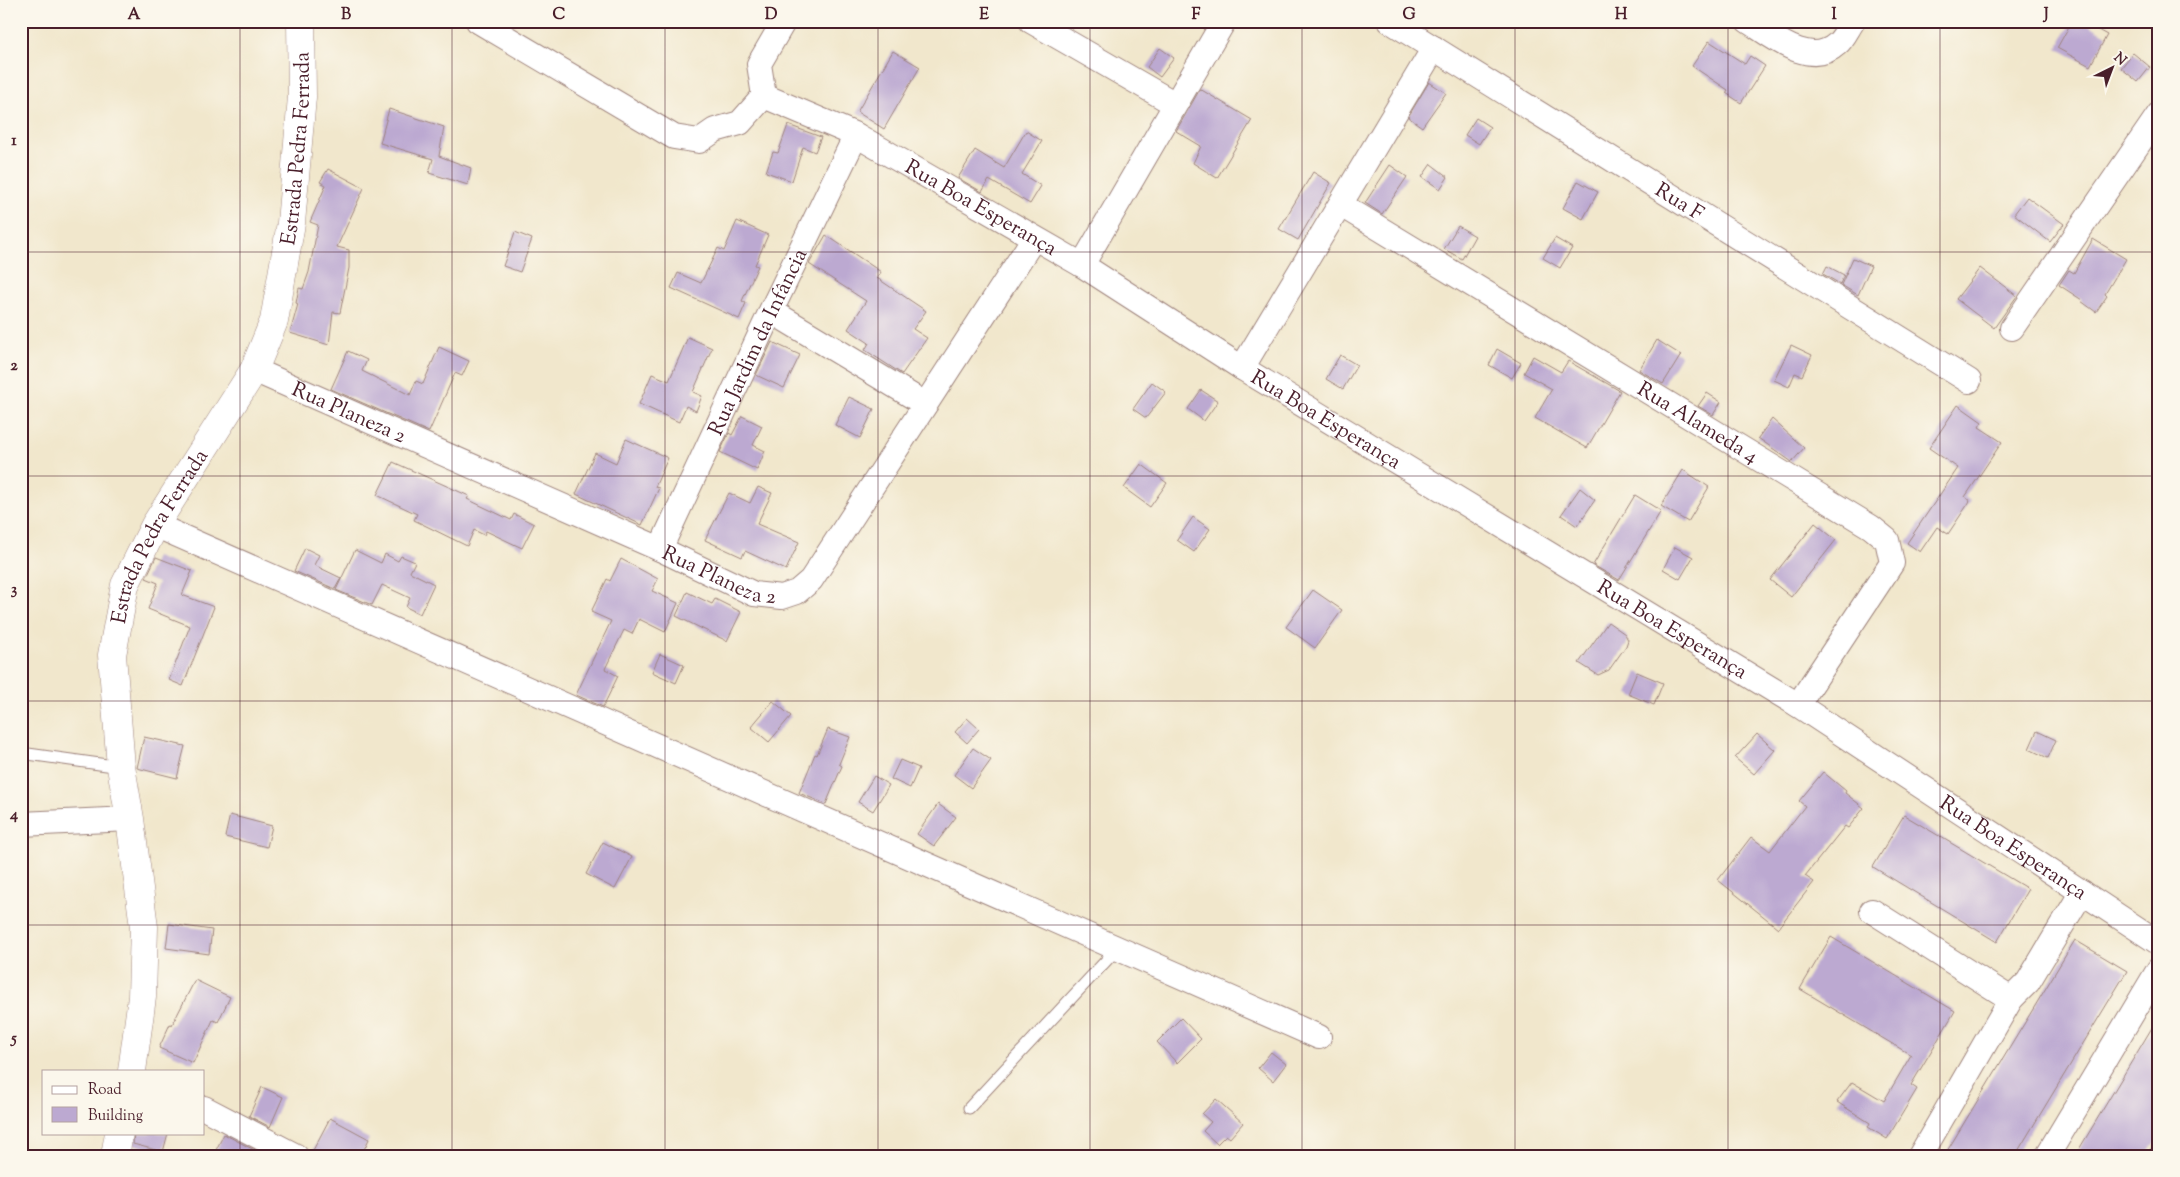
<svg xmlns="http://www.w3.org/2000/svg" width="2180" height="1177" font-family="'Sorts Mill Goudy',serif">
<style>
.building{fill:#bca9d1}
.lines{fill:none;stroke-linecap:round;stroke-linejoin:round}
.service-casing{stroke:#9e837c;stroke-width:13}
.minor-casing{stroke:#9e837c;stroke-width:26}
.tertiary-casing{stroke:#9e837c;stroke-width:29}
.service{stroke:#fff;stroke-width:11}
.minor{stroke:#fff;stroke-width:24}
.tertiary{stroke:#fff;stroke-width:28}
.grid{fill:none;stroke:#4a1f2b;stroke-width:1;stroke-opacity:0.55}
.labels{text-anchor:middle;stroke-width:4;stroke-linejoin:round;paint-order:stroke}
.street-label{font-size:21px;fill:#4a1f2b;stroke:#fbf7ec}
.neatline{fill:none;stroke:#4a1f2b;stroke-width:2}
.grid-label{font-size:16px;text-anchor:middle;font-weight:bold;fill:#4a1f2b}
</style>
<rect width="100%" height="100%" fill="#fbf7ec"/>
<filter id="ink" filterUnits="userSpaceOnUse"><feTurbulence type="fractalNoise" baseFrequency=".02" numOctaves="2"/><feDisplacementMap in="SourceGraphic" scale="10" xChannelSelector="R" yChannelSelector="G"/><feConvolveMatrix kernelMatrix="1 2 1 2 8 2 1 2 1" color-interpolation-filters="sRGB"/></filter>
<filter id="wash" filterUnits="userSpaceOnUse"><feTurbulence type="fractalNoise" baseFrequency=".0096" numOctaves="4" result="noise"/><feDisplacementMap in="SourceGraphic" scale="20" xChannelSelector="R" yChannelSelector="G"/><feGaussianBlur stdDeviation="1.12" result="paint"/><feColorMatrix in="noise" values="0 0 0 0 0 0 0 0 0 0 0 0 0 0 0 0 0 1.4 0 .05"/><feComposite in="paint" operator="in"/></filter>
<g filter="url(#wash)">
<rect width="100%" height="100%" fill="#f1e7cc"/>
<g id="blocks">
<path class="building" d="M2072,21H2082L2107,35L2090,66L2057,48Z
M1709,41L1745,64L1750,56L1765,66L1741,103L1726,93L1728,90L1692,66Z
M1160,48L1174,58L1160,77L1147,67Z
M893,51L920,67L884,129L857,112Z
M2133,53L2150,67L2138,82L2121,68Z
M1429,82L1446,93L1422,127L1408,117Z
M1200,89L1252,120L1217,178L1193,163L1201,146L1176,131Z
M389,109L444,127L439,156L471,168L468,185L429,173L433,159L380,143Z
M1476,118L1490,127L1479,144L1465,135Z
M788,125L821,137L815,152L803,147L792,181L766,172L773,152L778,153Z
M1026,131L1042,141L1022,174L1041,186L1030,204L989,180L982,192L958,178L975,150L1004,168Z
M1431,164L1448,177L1440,189L1422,177Z
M1390,165L1407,177L1382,214L1365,203Z
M328,169L364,188L337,247L349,250V268L340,313L333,312L329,345L290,333L298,304L296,303L299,288L303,289L309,272L318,225L310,222L326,185L320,182Z
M1313,172L1331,183L1298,240L1279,229Z
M1578,181L1598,192L1583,219L1563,208Z
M2027,197L2064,224L2050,242L2014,214Z
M737,221L768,235L755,265L758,266L742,301L746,303L739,319L671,288L678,273L701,283L718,248L724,251Z
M1458,226L1475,236L1462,259L1444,249Z
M515,232L532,239L520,272L503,266Z
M826,235L881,272L877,278L926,311L913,329L927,338L902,374L865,350L869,343L848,329L866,301L809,264Z
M1555,238L1572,248L1560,268L1543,258Z
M2093,239L2126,259L2105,294L2107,296L2096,312L2081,301L2082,300L2059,285L2069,270L2074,273Z
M1853,258L1871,266L1858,295L1841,285Z
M1827,266L1844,275L1840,284L1823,274Z
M1980,268L2017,296L1994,328L1956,299Z
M688,337L712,348L693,392L702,396L696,411L686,406L679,422L639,404L652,374L669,381Z
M1657,340L1681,355L1663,384L1639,370Z
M772,342L800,355L784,388L756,375Z
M1791,345L1812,355L1802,376L1795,373L1789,387L1774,380Z
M439,347L469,361L462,376L455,373L429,432L331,389L348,351L367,360L362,371L410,395L416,381L423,384Z
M1497,349L1521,363L1512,378L1489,365Z
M1340,355L1357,365L1343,389L1326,379Z
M1533,356L1561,372L1568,361L1620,391L1587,448L1535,418L1552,389L1524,373Z
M1152,382L1166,392L1146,418L1133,409Z
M1201,390L1218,401L1204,421L1188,409Z
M1707,393L1721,402L1713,415L1698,406Z
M849,397L874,409L860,438L835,425Z
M1958,405L1982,422L1979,427L2002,442L1965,497L1970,501L1948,534L1937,527L1920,552L1907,543L1958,468L1929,448Z
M742,416L762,426L753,445L765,451L757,470L720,452L729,433L732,435Z
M1772,419L1804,448L1792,462L1758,438Z
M626,439L668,458L655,487L659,488L642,525L576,494L595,453L616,463Z
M393,462L469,496L467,499L511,520L514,514L534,524L522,548L486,531L484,535L474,530L467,546L414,520L417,514L377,495Z
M1141,464L1167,483L1150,507L1124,488Z
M1683,470L1709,487L1688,522L1661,506Z
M758,487L772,493L757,524L799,542L786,570L745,551L742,557L705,540L729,493L750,503Z
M1580,488L1595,500L1577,526L1561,515Z
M1635,495L1661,511L1619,580L1593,565Z
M1193,517L1210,529L1194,552L1177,540Z
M1815,523L1836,540L1791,597L1770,580Z
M1675,547L1693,557L1680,579L1663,569Z
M305,548L319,555L314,565L341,578L335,589L294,571Z
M355,550L381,563L385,554L398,561L401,556L415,562L410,572L434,584L420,614L406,607L410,598L382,585L372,605L336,590Z
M156,557L192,571L182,595L214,607L183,686L169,680L190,626L148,609L158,583L146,578Z
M621,559L658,579L652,591L678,603L665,632L639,619L632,634L624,630L605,669L618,676L603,707L576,695L611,621L591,612L607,579L610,581Z
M1313,590L1342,610L1315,648L1286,627Z
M687,592L712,604L715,599L741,612L727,641L676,616Z
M1608,622L1625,634L1628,640L1626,646L1609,670L1598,675L1579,663Z
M660,654L684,665L676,683L652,672Z
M1637,672L1663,683L1654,705L1628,694Z
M773,701L791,716L769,742L751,727Z
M967,718L979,729L967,743L955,732Z
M828,729L850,737L839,764L842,766L826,804L799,793L815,754L817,755Z
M2037,731L2056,740L2048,758L2029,749Z
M1757,734L1775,750L1754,774L1735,758Z
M144,737L185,746L177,778L137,768Z
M973,748L991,760L971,788L954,775Z
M900,760L919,768L910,788L891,779Z
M1823,772L1846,791L1845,793L1864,808L1848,828L1845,826L1805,876L1814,882L1778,928L1718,880L1751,837L1770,851L1805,806L1799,801Z
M874,776L889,785L873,811L858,802Z
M938,804L956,817L934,846L917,834Z
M230,815L272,826L267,847L225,837Z
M1904,815L2028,889L1997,942L1873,867Z
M603,842L632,857L615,889L586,874Z
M169,924L212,930L209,954L166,948Z
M1831,937L1955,1011L1911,1085L1917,1089L1887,1139L1868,1127L1870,1123L1837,1102L1852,1082L1884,1101L1911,1055L1800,989Z
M2075,940L2127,971L2064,1075L2015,1156H1944Z
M195,980L230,997L218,1022L213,1020L193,1063L159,1048L170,1024L172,1025Z
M2159,1016V1136L2146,1156H2075Z
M1181,1018L1201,1039L1177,1063L1157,1042Z
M1271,1052L1286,1064L1273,1081L1258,1068Z
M262,1087L283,1097L270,1127L249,1116Z
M1216,1099L1243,1123L1230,1138L1226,1135L1217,1144L1203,1131L1211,1122L1202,1114Z
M330,1118L369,1139L361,1156H310Z
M134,1133H168L163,1152L133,1144Z
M224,1134L258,1152L257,1156H213Z"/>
</g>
</g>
<g filter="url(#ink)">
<use href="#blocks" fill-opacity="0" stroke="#9e837c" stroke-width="1"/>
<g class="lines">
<defs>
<path id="service" d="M21,753L121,767
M969,1108L1117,949"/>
<g id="minor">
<path id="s1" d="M478,21L674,137L699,141L715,130L740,123L764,96L856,135L1082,265L1242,368L1798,705L2159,943"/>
<path d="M1031,21L1175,104"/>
<path id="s2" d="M1390,21L1969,381"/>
<path d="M1748,21C1772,36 1810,69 1837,44C1844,38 1848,28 1853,21"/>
<path d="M764,96L759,64L784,21"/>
<path id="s3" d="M1341,205L1871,527L1887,540L1892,563L1798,705"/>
<path d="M1082,265L1224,21"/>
<path d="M771,311L925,404"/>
<path d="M2012,328L2159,114"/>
<path d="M1242,368L1434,48"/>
<path id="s4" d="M254,370L660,549L754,594L782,597L797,592L811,580L1034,238"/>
<path d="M155,525L1319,1037"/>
<path id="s5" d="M660,549L771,311L856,135"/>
<path d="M21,824L130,819"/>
<path d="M1872,911L2011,999"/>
<path d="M204,1108L296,1156"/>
<path d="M1920,1156L2011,999L2028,982L2082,892"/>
<path d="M2047,1156L2159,969"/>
</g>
<g id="tertiary">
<path id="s6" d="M132,1071L142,997L144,927L130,819L121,767L112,655L125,585L155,525L254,370L274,321L291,223L302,97L301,21"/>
<path d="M115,1156L119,1133"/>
</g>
</defs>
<use href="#service" class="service-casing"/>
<use href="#minor" class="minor-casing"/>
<use href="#tertiary" class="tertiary-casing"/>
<use href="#service" class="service"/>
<use href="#minor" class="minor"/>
<use href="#tertiary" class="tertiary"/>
</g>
</g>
<path class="grid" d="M240,21V1156M452,21V1156M665,21V1156M878,21V1156M1090,21V1156M1302,21V1156M1515,21V1156M1728,21V1156M1940,21V1156M21,252H2159M21,476H2159M21,701H2159M21,925H2159"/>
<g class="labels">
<g class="street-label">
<text dy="7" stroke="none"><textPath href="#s6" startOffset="968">Estrada Pedra Ferrada</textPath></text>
<text dy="7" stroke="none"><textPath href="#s2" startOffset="341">Rua F</textPath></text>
<text dy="7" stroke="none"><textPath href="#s1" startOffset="579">Rua Boa Esperança</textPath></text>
<text dy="7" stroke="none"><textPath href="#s5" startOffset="229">Rua Jardim da Infância</textPath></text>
<text dy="7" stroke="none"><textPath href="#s4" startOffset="104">Rua Planeza 2</textPath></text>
<text dy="7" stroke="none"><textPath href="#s1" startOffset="984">Rua Boa Esperança</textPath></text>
<text dy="7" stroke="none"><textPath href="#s3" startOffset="418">Rua Alameda 4</textPath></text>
<text dy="7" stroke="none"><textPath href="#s6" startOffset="548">Estrada Pedra Ferrada</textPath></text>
<text dy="7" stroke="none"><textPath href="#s4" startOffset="509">Rua Planeza 2</textPath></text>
<text dy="7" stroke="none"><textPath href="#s1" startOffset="1389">Rua Boa Esperança</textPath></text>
<text dy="7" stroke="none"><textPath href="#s1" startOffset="1794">Rua Boa Esperança</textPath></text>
</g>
</g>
<rect width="2180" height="1177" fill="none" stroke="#fbf7ec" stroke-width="55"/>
<rect x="42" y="1070" width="162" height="65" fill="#fbf7ec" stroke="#b4a19f"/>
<rect x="52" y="1086" width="25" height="8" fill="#ffffff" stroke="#b4a19f"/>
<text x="88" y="1094" font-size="15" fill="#4a1f2b">Road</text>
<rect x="52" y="1107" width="25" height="15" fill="#bca9d1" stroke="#b4a19f"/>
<text x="88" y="1120" font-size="15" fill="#4a1f2b">Building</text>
<g transform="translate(2112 68) rotate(42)" stroke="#fbf7ec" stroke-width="4" paint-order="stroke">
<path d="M0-4L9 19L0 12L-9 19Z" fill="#4a1f2b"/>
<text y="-8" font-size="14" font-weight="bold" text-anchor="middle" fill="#4a1f2b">N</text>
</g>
<rect x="28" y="28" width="2124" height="1122" class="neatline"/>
<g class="grid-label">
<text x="134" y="19">A</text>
<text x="346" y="19">B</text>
<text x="559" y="19">C</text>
<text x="771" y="19">D</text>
<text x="984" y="19">E</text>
<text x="1196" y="19">F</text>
<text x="1409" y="19">G</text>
<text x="1621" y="19">H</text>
<text x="1834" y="19">I</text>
<text x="2046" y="19">J</text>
<text x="14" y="145">1</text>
<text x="14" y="370">2</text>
<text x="14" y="594">3</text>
<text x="14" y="819">4</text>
<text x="14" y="1043">5</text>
</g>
</svg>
